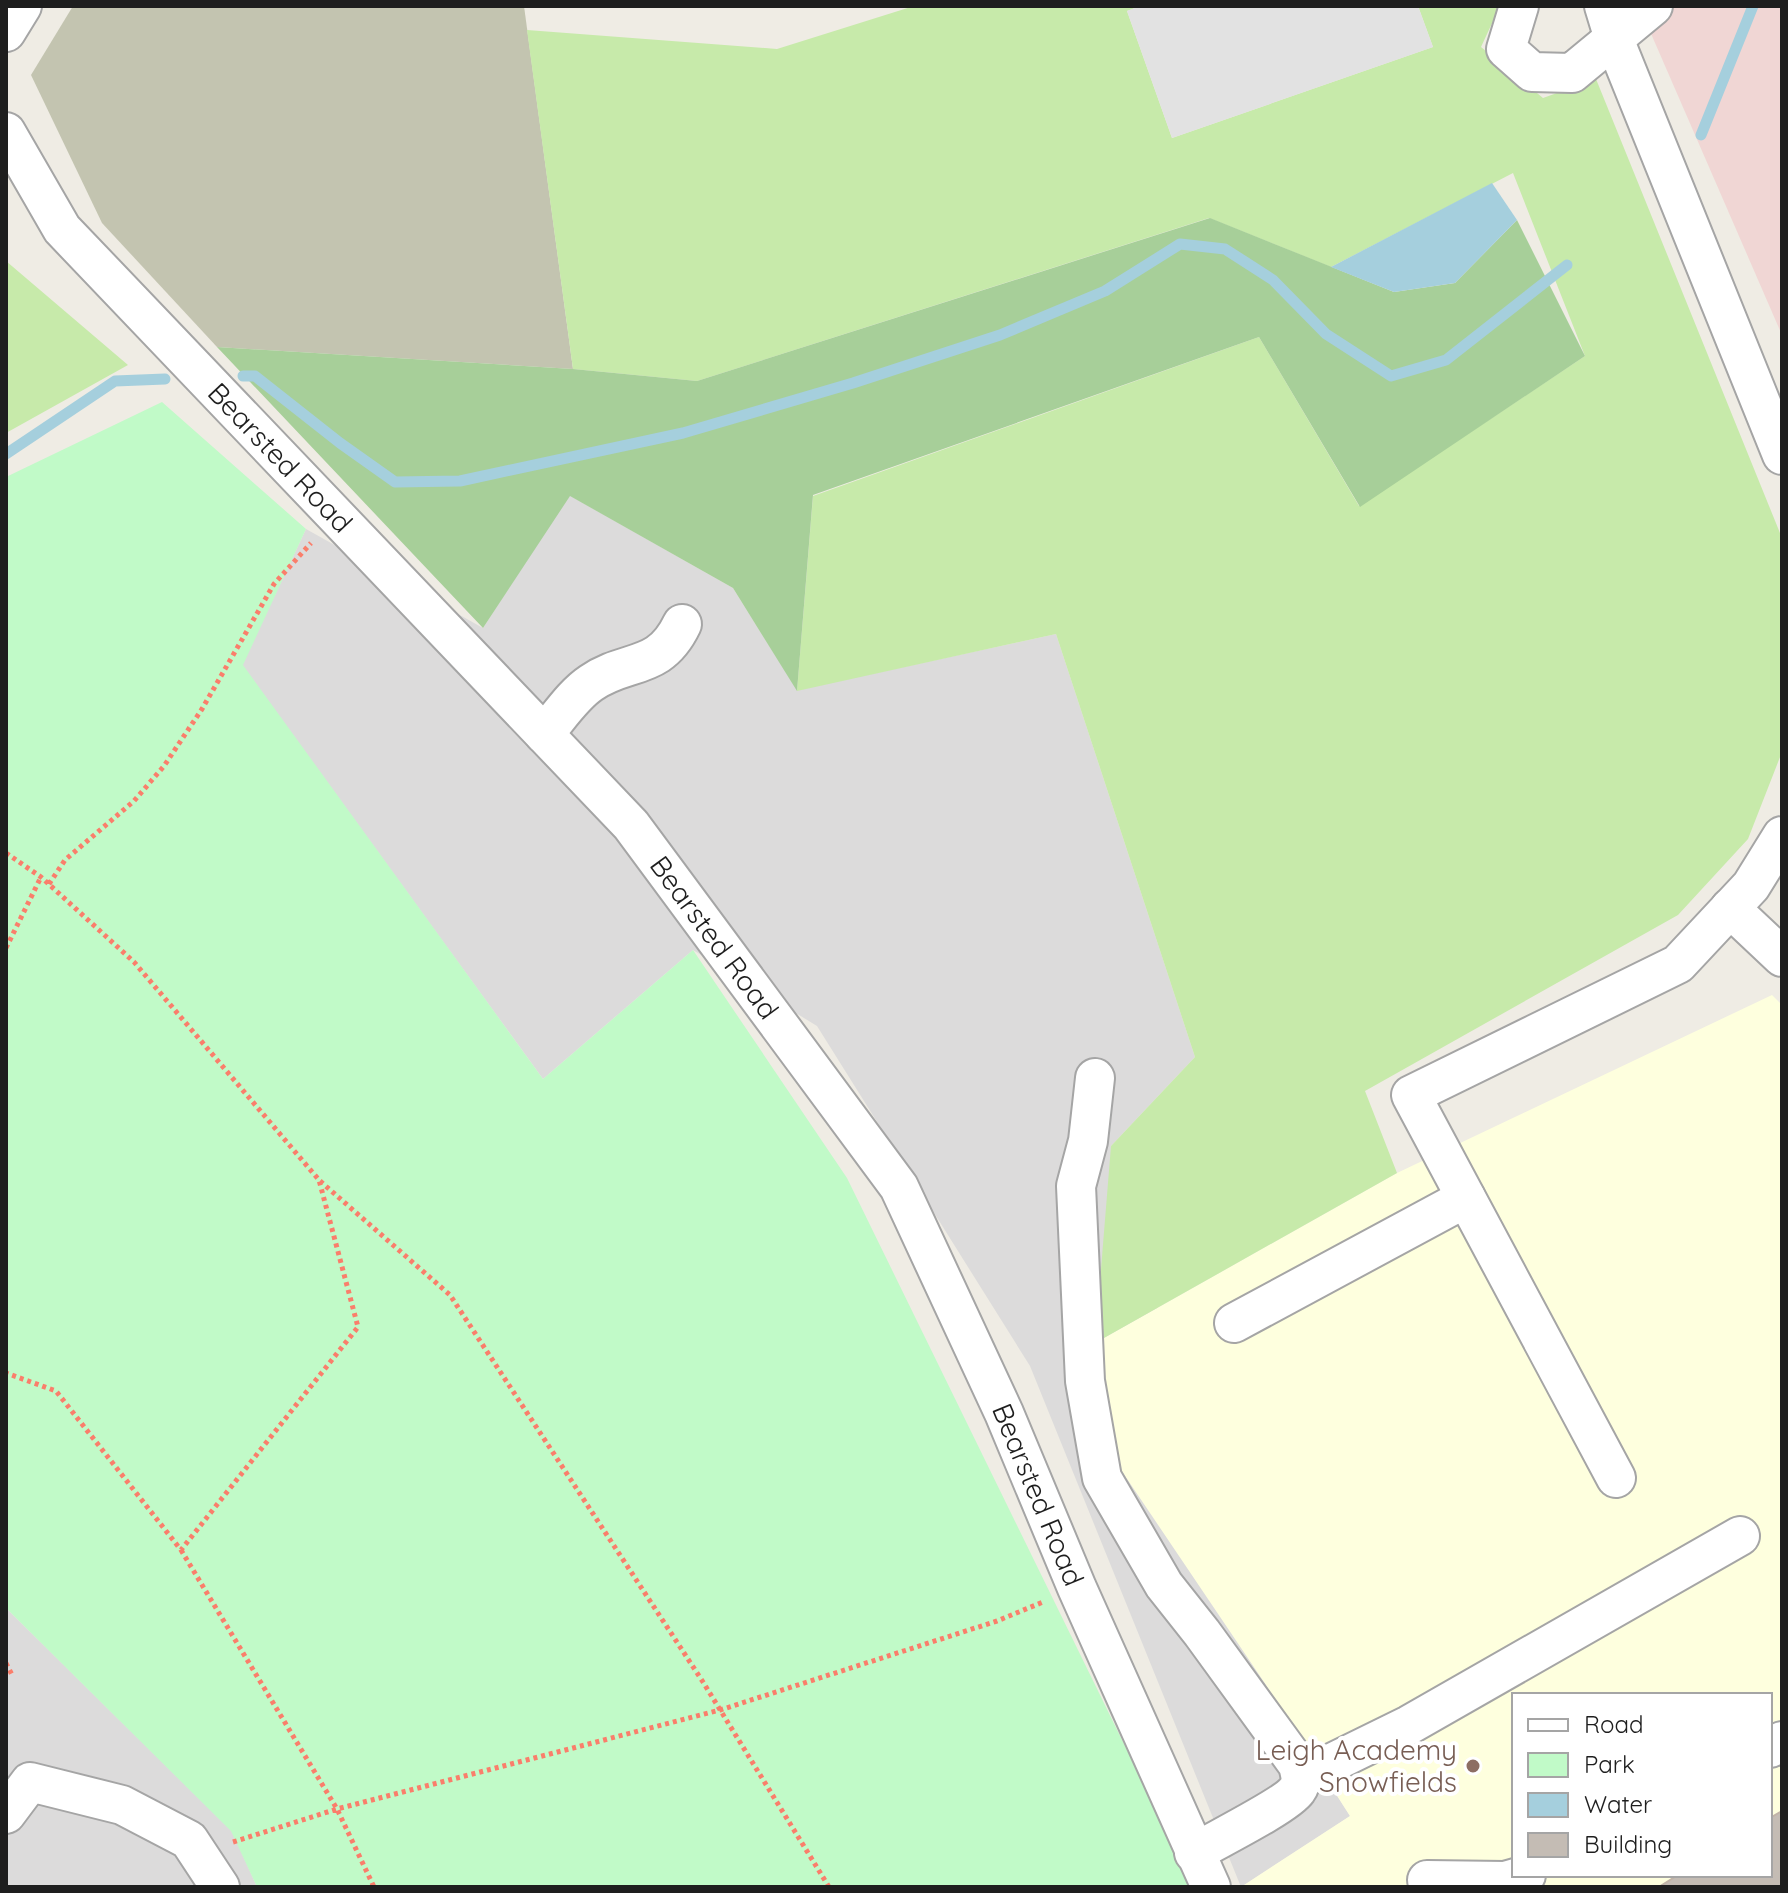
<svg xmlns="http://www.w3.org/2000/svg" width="1788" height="1893" font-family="Quicksand,sans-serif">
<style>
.residential{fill:#dcdbdb}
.commercial{fill:#f0d6d4}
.education{fill:#feffde;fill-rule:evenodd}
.construction{fill:#c3c4b0}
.grass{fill:#c7eaaa}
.forest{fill:#a7cf99}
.park{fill:#c1fac8}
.parking{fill:#e2e2e2}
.water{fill:#a5cfdd}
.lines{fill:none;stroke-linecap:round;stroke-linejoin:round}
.stream{stroke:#a5cfdd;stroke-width:11}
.building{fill:#c4bcb4;stroke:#c1b3a7;stroke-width:2}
.minor-casing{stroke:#a5a5a5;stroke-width:42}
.path{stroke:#fa7e6b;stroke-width:5;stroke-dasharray:4 4;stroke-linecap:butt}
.minor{stroke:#fff;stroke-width:38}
.education-dot{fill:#8d6e63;stroke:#fff;stroke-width:3}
.labels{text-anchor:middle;stroke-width:8;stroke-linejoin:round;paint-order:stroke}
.street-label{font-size:28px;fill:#1e1e1e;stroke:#fff}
.education-label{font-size:28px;fill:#785e54;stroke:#fff;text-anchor:end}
</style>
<rect width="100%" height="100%" fill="#efece4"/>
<path class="residential" d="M569,495L733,588L797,690L1056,634L1195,1057L1111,1146L1266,1685L1350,1816L1241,1887L1030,1366L817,1026L693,950L543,1079L242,665L306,529L483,628Z
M6,1608L232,1831L257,1887H6Z"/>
<path class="commercial" d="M1639,6H1782V335Z"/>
<path class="education" d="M1772,995L1782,1005V1887H1241L1350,1816L1266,1685L1121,1470L1095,1343L1397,1173ZM1514,1695H1770V1875H1514Z"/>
<path class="construction" d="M73,6H524L573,369L217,347L102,223L31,75Z"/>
<path class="grass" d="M914,6H1140L1127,11L1172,138L1433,47L1418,6H1500L1481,47L1543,98L1596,79L1782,538V752L1748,839L1678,915L1365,1091L1397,1173L1095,1343L1111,1146L1195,1057L1056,634L797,691L813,496L1259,337L1359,506L1585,356L1513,173L1331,267L1209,218L697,381L573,369L527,30L777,49Z
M6,261L128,365L6,433Z"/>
<path class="forest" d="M1210,218L1394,292L1455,283L1517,220L1585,356L1360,507L1259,337L813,495L797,691L733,588L570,496L483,628L217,347L573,369L697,381Z"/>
<path class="park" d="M162,402L306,529L243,665L543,1079L693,950L847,1178L1194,1887H257L231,1831L6,1608V477Z"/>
<path class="parking" d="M1140,6H1418L1433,47L1172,138L1127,11Z"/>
<path class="water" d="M1492,183L1517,220L1455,283L1394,292L1331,267Z"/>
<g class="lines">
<path class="stream" d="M1701,135L1753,6
M243,376H255L340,443L395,482L460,481L683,433L853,383L1000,335L1105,291L1180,244L1225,249L1273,280L1326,334L1391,376L1446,360L1567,265
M6,454L115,381L165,379"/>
</g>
<path class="building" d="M1782,1811V1887H1659L1678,1875H1770V1818Z"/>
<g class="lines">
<defs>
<g id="minor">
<path d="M1519,6L1506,49L1532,72L1572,73L1653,6"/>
<path d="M1604,6L1614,39L1782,455"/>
<path d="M6,32L22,6"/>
<path id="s1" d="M6,132L62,229L631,825L899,1187L1004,1413L1077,1588L1211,1887"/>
<path d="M544,734C559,717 573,695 591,683C627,658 659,672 682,624"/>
<path d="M1730,908L1782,957"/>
<path d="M1095,1078L1088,1141L1076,1186L1085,1381L1102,1478L1164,1585L1202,1633L1298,1765C1300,1774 1303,1782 1297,1790C1287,1805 1214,1841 1194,1853"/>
<path d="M1234,1323L1466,1198"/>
<path d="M1616,1478L1411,1095L1678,964L1751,886L1782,836"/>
<path d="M1770,1748L1782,1741"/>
<path d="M1301,1778L1409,1725L1740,1536"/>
<path d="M6,1814L30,1782L122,1805L189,1840L220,1887"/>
<path d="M1427,1880L1505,1881L1526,1875"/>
</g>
</defs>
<use href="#minor" class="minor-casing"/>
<path class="path" d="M6,853L41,877L134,962L319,1180L358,1327L181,1550L56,1391L6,1373
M49,884L65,860L134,801L164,766L202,709L274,584L311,543
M6,948L41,877
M320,1181L450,1295L703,1682L829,1887
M181,1550L337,1809L374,1887
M6,1663L12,1675
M233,1842L337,1809L720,1710L997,1621L1043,1602"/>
<use href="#minor" class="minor"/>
</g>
<circle class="education-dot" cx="1473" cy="1766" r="8"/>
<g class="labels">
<g class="street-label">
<text dy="10" stroke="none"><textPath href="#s1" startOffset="428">Bearsted Road</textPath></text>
<text dy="10" stroke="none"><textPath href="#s1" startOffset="1076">Bearsted Road</textPath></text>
<text dy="10" stroke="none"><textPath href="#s1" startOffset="1724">Bearsted Road</textPath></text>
</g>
<g class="education-label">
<text x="1457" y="1760">Leigh Academy<tspan x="1457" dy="32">Snowfields</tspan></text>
</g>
</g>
<rect width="1788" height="1893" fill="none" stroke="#1e1e1e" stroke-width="16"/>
<rect x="1512" y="1693" width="260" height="184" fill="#ffffff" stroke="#a5a5a5" stroke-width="2"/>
<rect x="1528" y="1719" width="40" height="12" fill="#ffffff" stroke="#a5a5a5" stroke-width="2"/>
<text x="1584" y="1733" font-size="24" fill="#1e1e1e">Road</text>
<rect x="1528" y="1753" width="40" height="24" fill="#c1fac8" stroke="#a5a5a5" stroke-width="2"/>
<text x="1584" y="1773" font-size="24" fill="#1e1e1e">Park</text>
<rect x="1528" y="1793" width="40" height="24" fill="#a5cfdd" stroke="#a5a5a5" stroke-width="2"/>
<text x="1584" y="1813" font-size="24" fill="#1e1e1e">Water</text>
<rect x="1528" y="1833" width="40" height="24" fill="#c4bcb4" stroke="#a5a5a5" stroke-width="2"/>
<text x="1584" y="1853" font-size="24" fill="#1e1e1e">Building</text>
</svg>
